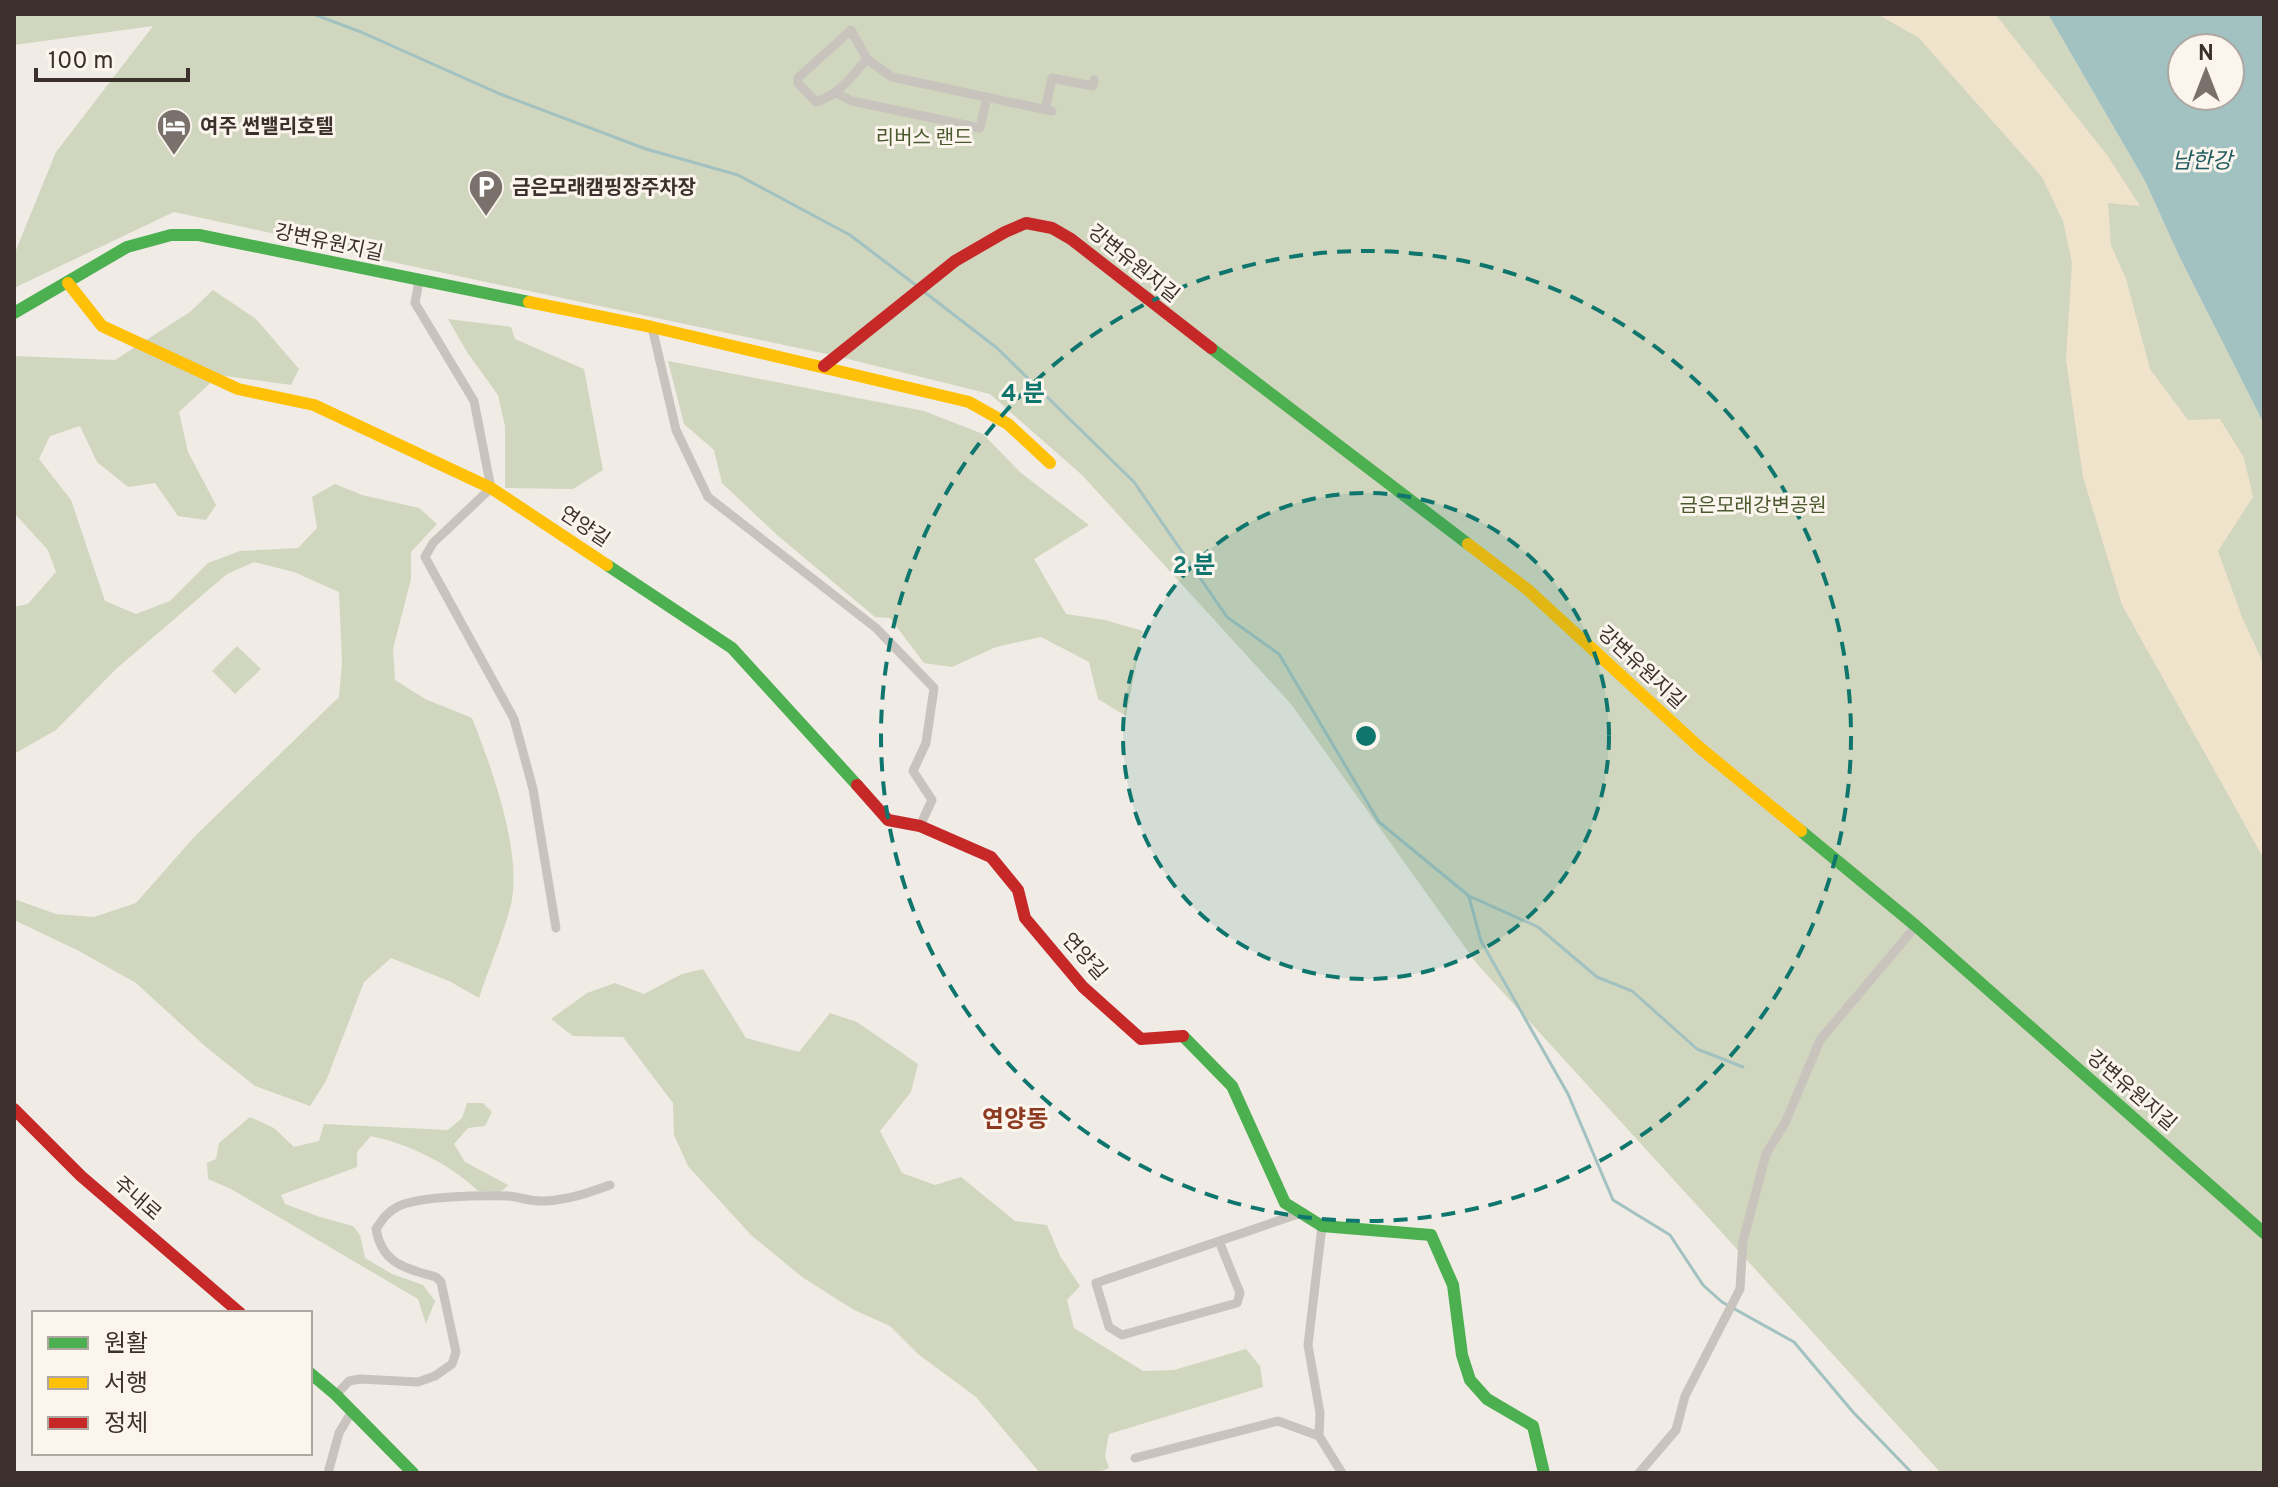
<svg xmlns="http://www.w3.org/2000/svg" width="2278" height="1487" font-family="Overpass,'Noto Sans KR',sans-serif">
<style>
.green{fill:#d1d6bf}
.sand{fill:#efe3cc}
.water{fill:#a1c2c1;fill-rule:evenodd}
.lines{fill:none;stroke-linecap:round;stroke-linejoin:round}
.stream{stroke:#a1c2c1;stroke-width:3}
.street{stroke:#c9c3be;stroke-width:9}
.fast{stroke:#4caf50;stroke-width:12}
.slow{stroke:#ffc107;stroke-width:12}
.jam{stroke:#c62828;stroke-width:12}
.ring{fill:none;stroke:#0f766e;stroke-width:4;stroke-dasharray:14 10}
.labels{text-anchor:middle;stroke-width:6;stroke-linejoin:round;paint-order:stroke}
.poi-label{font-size:20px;font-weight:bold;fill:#3b302b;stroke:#fbf5ee;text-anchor:start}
.park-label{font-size:20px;fill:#4a5a2e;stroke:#fbf5ee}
.street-label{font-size:20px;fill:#3b302b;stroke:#fbf5ee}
.water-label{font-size:22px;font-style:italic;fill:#1f5a5e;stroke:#fbf5ee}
.quarter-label{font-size:24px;font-weight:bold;fill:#8c3b22;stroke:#fbf5ee}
.centre{fill:#0f766e;stroke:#fbf5ee;stroke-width:4}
.ring-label{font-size:24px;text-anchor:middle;font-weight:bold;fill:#0f766e;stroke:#fbf5ee;stroke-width:6;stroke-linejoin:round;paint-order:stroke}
</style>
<rect width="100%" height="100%" fill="#f0ebe5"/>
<path class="green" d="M14,14H2048L2145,181L2180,258L2264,424V1473H1941L1477,964L1291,704L1082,475L990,394L836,356L350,253L340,248L174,212L14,288V255L56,152L153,26L14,45Z
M213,290L256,319L299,369L291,385L219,375L179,412L188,452L216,505L206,520L178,516L155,483L128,487L97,462L80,426L50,436L39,459L71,500L105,601L136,614L170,601L208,563L240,551L298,548L317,528L312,497L335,484L362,495L419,508L437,524L411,552V579L393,649L395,680L425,699L472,718C491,766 523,853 511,904C503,936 489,967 479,998L449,981L391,958L364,982L326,1081L310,1106L255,1086L206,1047L136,983L79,951L14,920V899L56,914L94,917L136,903L195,836L339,697L342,663L339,592L294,572L254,562L227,574L116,669L56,730L14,754V607L28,604L56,572L48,550L14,513V356L115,360L190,312Z
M448,319L511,327L515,339L584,369L603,470L573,489L505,488V426L498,395L467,352Z
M668,361L924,411L983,434L1021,473L1089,525L1034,559L1066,614L1105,620L1143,631L1126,716L1098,699L1089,662L1041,637L996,647L952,667L924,663L890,618L875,617L777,535L722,483L714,450L684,424Z
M237,646L261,669L235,694L212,671Z
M703,969L746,1038L799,1052L830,1013L857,1022L918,1064L911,1092L880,1131L902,1173L935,1185L961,1177L1015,1221L1047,1225L1060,1256L1080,1286L1067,1300L1074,1328L1143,1371L1174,1370L1246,1349L1260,1366L1263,1387L1109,1434L1105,1456L1109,1468L1097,1473H1040L976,1397L918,1354L890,1326L854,1310L802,1277L751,1235L688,1166L674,1135L673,1103L623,1037L573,1036L551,1019L587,993L615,983L644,994L682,974Z
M467,1103H483L492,1112L485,1126L468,1128L454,1144L465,1162L508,1185L501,1192L478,1191C450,1164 409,1144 371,1136L357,1152V1167L281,1195L285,1204L320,1217L353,1226L360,1235L365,1258L392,1274L423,1285L435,1301L426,1324L418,1299L231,1189L208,1179L207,1163L216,1159L219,1143L250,1117L274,1128L294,1147L319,1141L324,1124L448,1130L462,1118Z"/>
<path class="sand" d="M1877,14H1995L2107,155L2140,206L2108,203L2111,245L2126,279L2150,369L2188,420L2220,419L2244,458L2253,497L2218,551L2242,617L2264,665V859L2122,605L2083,477L2066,360L2072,263L2063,221L2042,177L1919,38Z"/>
<path class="water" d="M2048,14H2264V424L2180,258L2145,181ZM2182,48H2230V96H2182Z"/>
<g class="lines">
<path class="stream" d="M313,14L361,32L500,94L646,149L738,175L850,235L917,286
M923,291L997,348L1134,482L1227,617L1279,654L1379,822L1469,896L1538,927L1597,977L1632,991L1697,1049L1743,1067
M1469,897L1481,941L1568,1094L1613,1200L1670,1235L1703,1285L1722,1302L1794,1342L1853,1412L1912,1473"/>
<path class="street" d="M867,59C852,76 839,95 816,102L798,83V78L851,30L867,59L892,77L1052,111
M836,93L852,101L980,128L987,97
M1045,110L1052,78L1093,86L1094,80
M419,281L415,303L474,401L491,488L433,543L425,557L514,719L533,789L556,928
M652,327L676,430L708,497L876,628L934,688L926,743L913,771L932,800L920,826
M1322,1226L1308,1345L1320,1413L1319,1436L1342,1473
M1219,1241L1240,1293L1237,1303L1122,1335L1109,1327L1096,1283L1301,1213
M336,1395L349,1381L360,1379L418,1382L435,1376L452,1364L456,1352L441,1282L436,1277C405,1268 382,1264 376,1229C382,1220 387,1212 397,1207C417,1196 483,1195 508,1196C520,1197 532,1202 544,1201C568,1200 588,1193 610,1185
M1135,1458L1278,1421L1319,1436
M328,1473L339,1433L352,1411
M1639,1473L1676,1430L1685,1396L1740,1289L1743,1241L1766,1154L1785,1123L1820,1040L1916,926"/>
<path class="fast" d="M14,313L127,247L171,235H199L529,302
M1211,348L1468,544
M607,565L732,648L857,785
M1801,831L1916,926L2264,1233
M1183,1036L1232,1086L1285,1203L1322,1226L1431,1235L1453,1285L1462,1355L1470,1380L1487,1399L1533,1426L1544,1473
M310,1373L336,1395L413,1473"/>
<path class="slow" d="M68,283L102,326L238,389L314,405L491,488L607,565
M529,302L652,327L969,402L1008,424L1050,463
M1468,544L1527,589L1699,747L1801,831"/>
<path class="jam" d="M824,366L955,261L1005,232L1026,223L1052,228L1071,239L1211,348
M857,785L888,820L920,826L991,857L1018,890L1025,918L1083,987L1141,1039L1183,1036
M14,1109L81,1176L240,1313"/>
</g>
<circle cx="1366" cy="736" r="243" fill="#0f766e" fill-opacity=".12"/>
<g class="ring">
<circle cx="1366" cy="736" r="243"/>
<circle cx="1366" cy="736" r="485"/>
</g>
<defs>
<symbol id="hotel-pin" viewBox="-11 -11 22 30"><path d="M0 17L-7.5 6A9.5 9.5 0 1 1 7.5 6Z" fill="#7a716c" stroke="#fbf5ee"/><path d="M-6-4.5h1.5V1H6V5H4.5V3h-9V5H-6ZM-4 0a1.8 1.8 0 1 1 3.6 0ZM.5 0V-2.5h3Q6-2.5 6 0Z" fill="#fff"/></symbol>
<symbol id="parking-pin" viewBox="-11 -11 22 30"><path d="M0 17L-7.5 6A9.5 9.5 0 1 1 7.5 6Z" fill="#7a716c" stroke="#fbf5ee"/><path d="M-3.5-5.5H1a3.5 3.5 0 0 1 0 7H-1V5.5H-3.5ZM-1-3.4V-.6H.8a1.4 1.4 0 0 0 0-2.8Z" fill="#fff"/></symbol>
</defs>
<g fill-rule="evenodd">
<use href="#hotel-pin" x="154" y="106" width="40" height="54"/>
<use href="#parking-pin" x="466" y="167" width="40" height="54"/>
</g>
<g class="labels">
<g class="poi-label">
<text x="200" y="133">여주 썬밸리호텔</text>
<text x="512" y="194">금은모래캠핑장주차장</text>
</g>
<g class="park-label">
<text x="924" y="144">리버스 랜드</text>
<text x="1753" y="512">금은모래강변공원</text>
</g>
<g class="street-label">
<text transform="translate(329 242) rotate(12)" y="7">강변유원지길</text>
<text transform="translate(1134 263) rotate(39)" y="7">강변유원지길</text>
<text transform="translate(585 526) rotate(34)" y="7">연양길</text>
<text transform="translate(1642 667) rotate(43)" y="7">강변유원지길</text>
<text transform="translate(1085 956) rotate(48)" y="7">연양길</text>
<text transform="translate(2132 1090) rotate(41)" y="7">강변유원지길</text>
<text transform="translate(138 1198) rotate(41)" y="7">주내로</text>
</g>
<g class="water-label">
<text x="2202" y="168">남한강</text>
</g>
<g class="quarter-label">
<text x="1015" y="1127">연양동</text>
</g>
</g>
<circle cx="1366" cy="736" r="12" class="centre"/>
<g class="ring-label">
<text x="1023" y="401">4 분</text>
<text x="1194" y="573">2 분</text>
</g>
<rect width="2278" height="1487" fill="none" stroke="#3b302b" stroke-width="32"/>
<rect x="32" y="1311" width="280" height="144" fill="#fbf5ee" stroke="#aea6a0" stroke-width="2"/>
<rect x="48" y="1337" width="40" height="12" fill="#4caf50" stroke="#aea6a0" stroke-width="2"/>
<text x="104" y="1351" font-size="24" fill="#3b302b">원활</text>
<rect x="48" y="1377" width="40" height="12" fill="#ffc107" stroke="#aea6a0" stroke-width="2"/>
<text x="104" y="1391" font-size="24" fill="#3b302b">서행</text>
<rect x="48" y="1417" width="40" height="12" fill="#c62828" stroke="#aea6a0" stroke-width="2"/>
<text x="104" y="1431" font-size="24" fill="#3b302b">정체</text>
<g transform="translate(2206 72)"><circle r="38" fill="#fbf5ee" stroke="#aea6a0" stroke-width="2"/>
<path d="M0-6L14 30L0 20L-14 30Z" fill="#7a716c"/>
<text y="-12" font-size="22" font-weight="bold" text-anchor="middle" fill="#3b302b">N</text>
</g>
<path d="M36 68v12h152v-12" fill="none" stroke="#3b302b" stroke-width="4"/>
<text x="48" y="68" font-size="24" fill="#3b302b" stroke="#fbf5ee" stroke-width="6" paint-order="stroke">100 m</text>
</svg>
